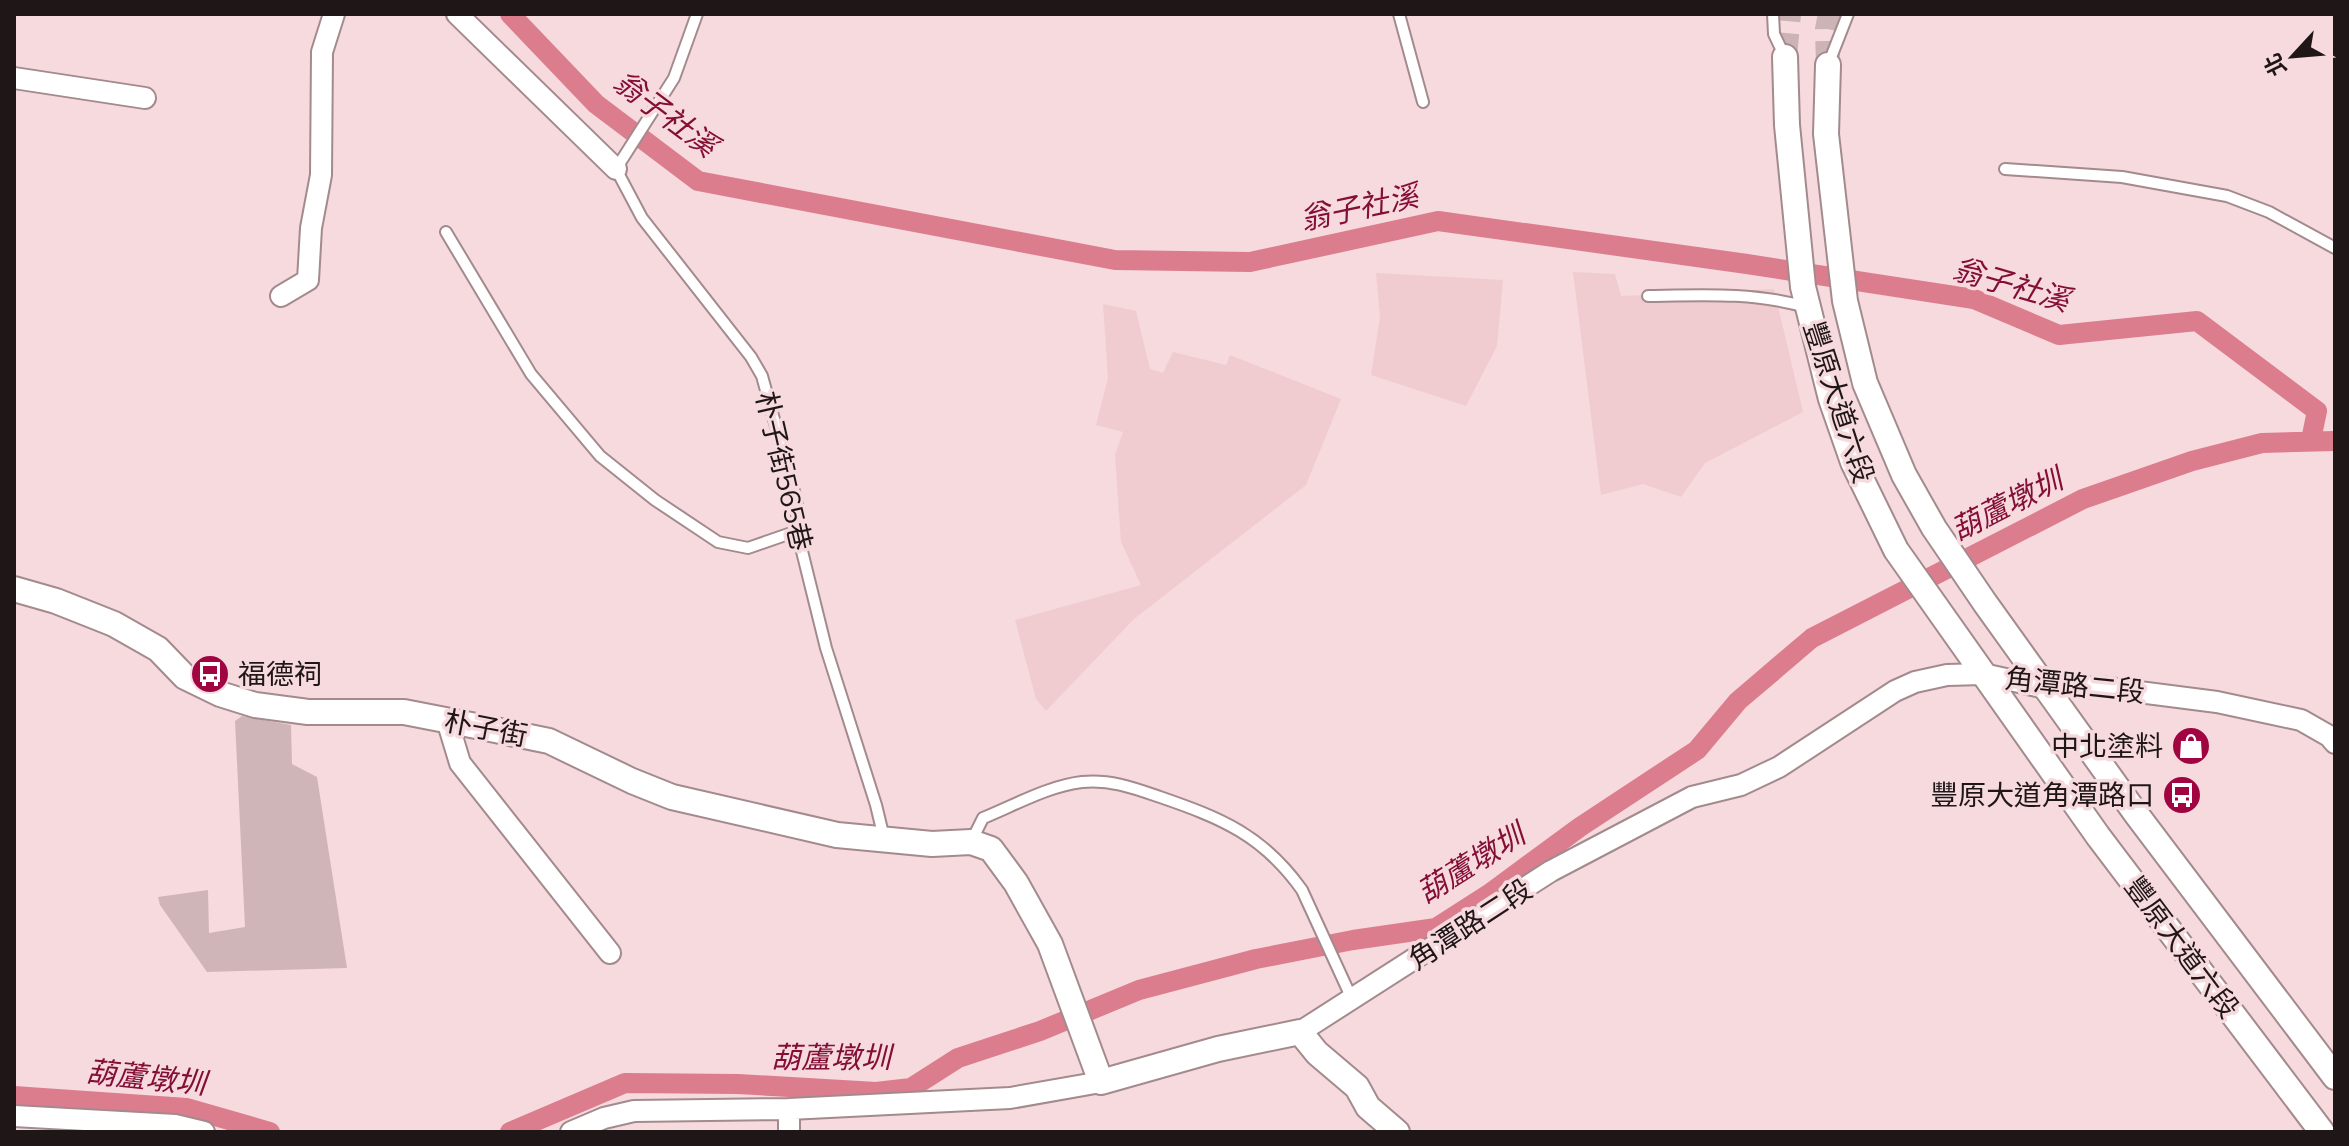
<svg xmlns="http://www.w3.org/2000/svg" width="2349" height="1146" font-family="Mulish,'Noto Sans TC',sans-serif">
<style>
.built{fill:#f0ccd0}
.lines{fill:none;stroke-linecap:round;stroke-linejoin:round}
.canal{stroke:#dc7d8e;stroke-width:20}
.building{fill:#d0b5b8}
.tertiary-tunnel{stroke:#cbb3b6;stroke-width:24;stroke-dasharray:24 12;stroke-linecap:butt}
.service-casing{stroke:#a38a8d;stroke-width:14}
.minor-casing{stroke:#a38a8d;stroke-width:24}
.tertiary-casing{stroke:#a38a8d;stroke-width:28}
.service{stroke:#fff;stroke-width:10}
.minor{stroke:#fff;stroke-width:20}
.tertiary{stroke:#fff;stroke-width:24}
.labels{text-anchor:middle;stroke-width:7;stroke-linejoin:round;paint-order:stroke}
.street-label{font-size:28px;fill:#1f1617;stroke:#f6dade}
.poi-label{font-size:28px;fill:#1f1617;stroke:#f6dade;text-anchor:end}
.water-label{font-size:30px;font-style:italic;fill:#840f36;stroke:#f6dade}
</style>
<rect width="100%" height="100%" fill="#f6dade"/>
<path class="built" d="M1573,272L1615,274L1621,296L1774,289L1803,412L1705,463L1681,497L1643,484L1601,495Z
M1376,273L1503,280L1497,346L1466,406L1371,375L1380,317Z
M1103,304L1136,311L1150,369L1163,373L1173,352L1226,365L1230,355L1341,399L1306,485L1134,619L1046,711L1036,699L1015,620L1141,585L1121,542L1115,455L1123,432L1096,425L1108,378Z"/>
<g class="lines">
<path class="canal" d="M510,14L596,104L698,181L1115,260L1250,262L1438,221L1747,264L1974,299L2059,335L2197,321L2317,411L2311,440
M14,1096L187,1108L270,1132
M510,1132L625,1083L738,1084L876,1092L911,1088L958,1058L1040,1031L1139,990L1256,959L1353,940L1436,928L1489,894L1580,827L1697,750L1738,701L1812,638L2083,499L2192,461L2262,443L2335,441"/>
</g>
<path class="building" d="M242,716L291,725L292,764L317,777L347,968L207,972L160,905L158,897L208,890L209,933L245,927L235,721Z"/>
<g class="lines">
<path class="tertiary-tunnel" d="M1785,57L1789,14
M1828,65L1827,29L1830,14"/>
<defs>
<path id="service" d="M697,14L674,78L616,169L642,218L751,357L762,376L797,502V531L826,648L876,805L884,838
M1399,14L1423,102
M1773,14L1774,34L1785,57
M1828,65L1848,14
M2005,169L2122,177L2227,196L2269,212L2335,248
M446,232L531,374L600,456L655,500L718,542L748,548L797,531
M1648,296C1702,295 1754,292 1806,307
M971,842L983,818C1015,805 1048,786 1082,782C1110,779 1134,788 1160,797C1221,818 1263,835 1302,890L1352,999"/>
<path id="minor" d="M457,14L616,169
M14,78L145,98
M281,296L308,280L311,228L321,175L322,52L334,14
M447,720L460,763L610,953
M1300,1032L1551,871L1692,797L1741,785L1779,767L1895,691L1915,682L1947,675L1983,674L2046,688L2100,687L2217,702L2301,720L2329,736L2335,743
M14,1116L175,1125L204,1132
M571,1132L604,1118L634,1111L789,1109L1010,1098L1101,1082
M789,1132V1109"/>
<path id="tertiary" d="M1785,57L1787,125L1803,287L1831,399L1853,462L1896,550L2098,836L2322,1132
M1828,65L1826,134L1845,301L1865,383L1904,475L1934,528L1985,603L2137,815L2335,1077
M14,589L56,601L114,624L158,649L185,677L220,694L255,705L308,712H404L471,725L549,741L632,781L672,797L837,835L932,844L971,842L991,849L1016,883L1050,944L1101,1082L1218,1049L1300,1032L1317,1053L1357,1087L1368,1107L1397,1132"/>
</defs>
<use href="#service" class="service-casing"/>
<use href="#minor" class="minor-casing"/>
<use href="#tertiary" class="tertiary-casing"/>
<use href="#service" class="service"/>
<use href="#minor" class="minor"/>
<use href="#tertiary" class="tertiary"/>
</g>
<defs>
<symbol id="bus-disc" viewBox="-11 -11 22 22"><circle r="9.5" fill="#a10541" stroke="#f6dade"/><path d="M-5-6H5V4H4V6H2V4H-2V6H-4V4H-5ZM-3.5-4V0h7V-4ZM-3.5 1.2v1.5H-2V1.2ZM2 1.2v1.5H3.5V1.2Z" fill="#fff"/></symbol>
<symbol id="shop-disc" viewBox="-11 -11 22 22"><circle r="9.5" fill="#a10541" stroke="#f6dade"/><path d="M-5-2.5h2.3a2.7 3.5 0 0 1 5.4 0H5L5.5 6h-11ZM-1.5-2.5h3a1.5 2.3 0 0 0-3 0Z" fill="#fff"/></symbol>
</defs>
<g fill-rule="evenodd">
<use href="#bus-disc" x="188" y="652" width="44" height="44"/>
<use href="#shop-disc" x="2169" y="724" width="44" height="44"/>
<use href="#bus-disc" x="2160" y="773" width="44" height="44"/>
</g>
<g class="labels">
<g class="street-label">
<text transform="translate(1839 402) rotate(72)" y="10">豐原大道六段</text>
<text transform="translate(784 471) rotate(77)" y="10">朴子街565巷</text>
<text transform="translate(2075 685) rotate(6)" y="10">角潭路二段</text>
<text transform="translate(486 728) rotate(11)" y="10">朴子街</text>
<text transform="translate(1470 924) rotate(-33)" y="10">角潭路二段</text>
<text transform="translate(2182 947) rotate(53)" y="10">豐原大道六段</text>
</g>
<g class="poi-label">
<text x="238" y="684" text-anchor="start">福德祠</text>
<text x="2163" y="756">中北塗料</text>
<text x="2154" y="805">豐原大道角潭路口</text>
</g>
<g class="water-label">
<text transform="translate(665 114) rotate(37)" y="10">翁子社溪</text>
<text transform="translate(1359 208) rotate(-12)" y="10">翁子社溪</text>
<text transform="translate(2011 285) rotate(16)" y="10">翁子社溪</text>
<text transform="translate(2007 505) rotate(-27)" y="10">葫蘆墩圳</text>
<text transform="translate(1471 864) rotate(-32)" y="10">葫蘆墩圳</text>
<text x="831" y="1068">葫蘆墩圳</text>
<text transform="translate(146 1078) rotate(6)" y="10">葫蘆墩圳</text>
</g>
</g>
<rect width="2349" height="1146" fill="none" stroke="#1f1617" stroke-width="32"/>
<g transform="translate(2293 56) rotate(244)" stroke="#f6dade" stroke-width="6" paint-order="stroke">
<path d="M0-6L14 30L0 20L-14 30Z" fill="#1f1617"/>
<text y="-12" font-size="22" font-weight="bold" text-anchor="middle" fill="#1f1617">北</text>
</g>
</svg>
